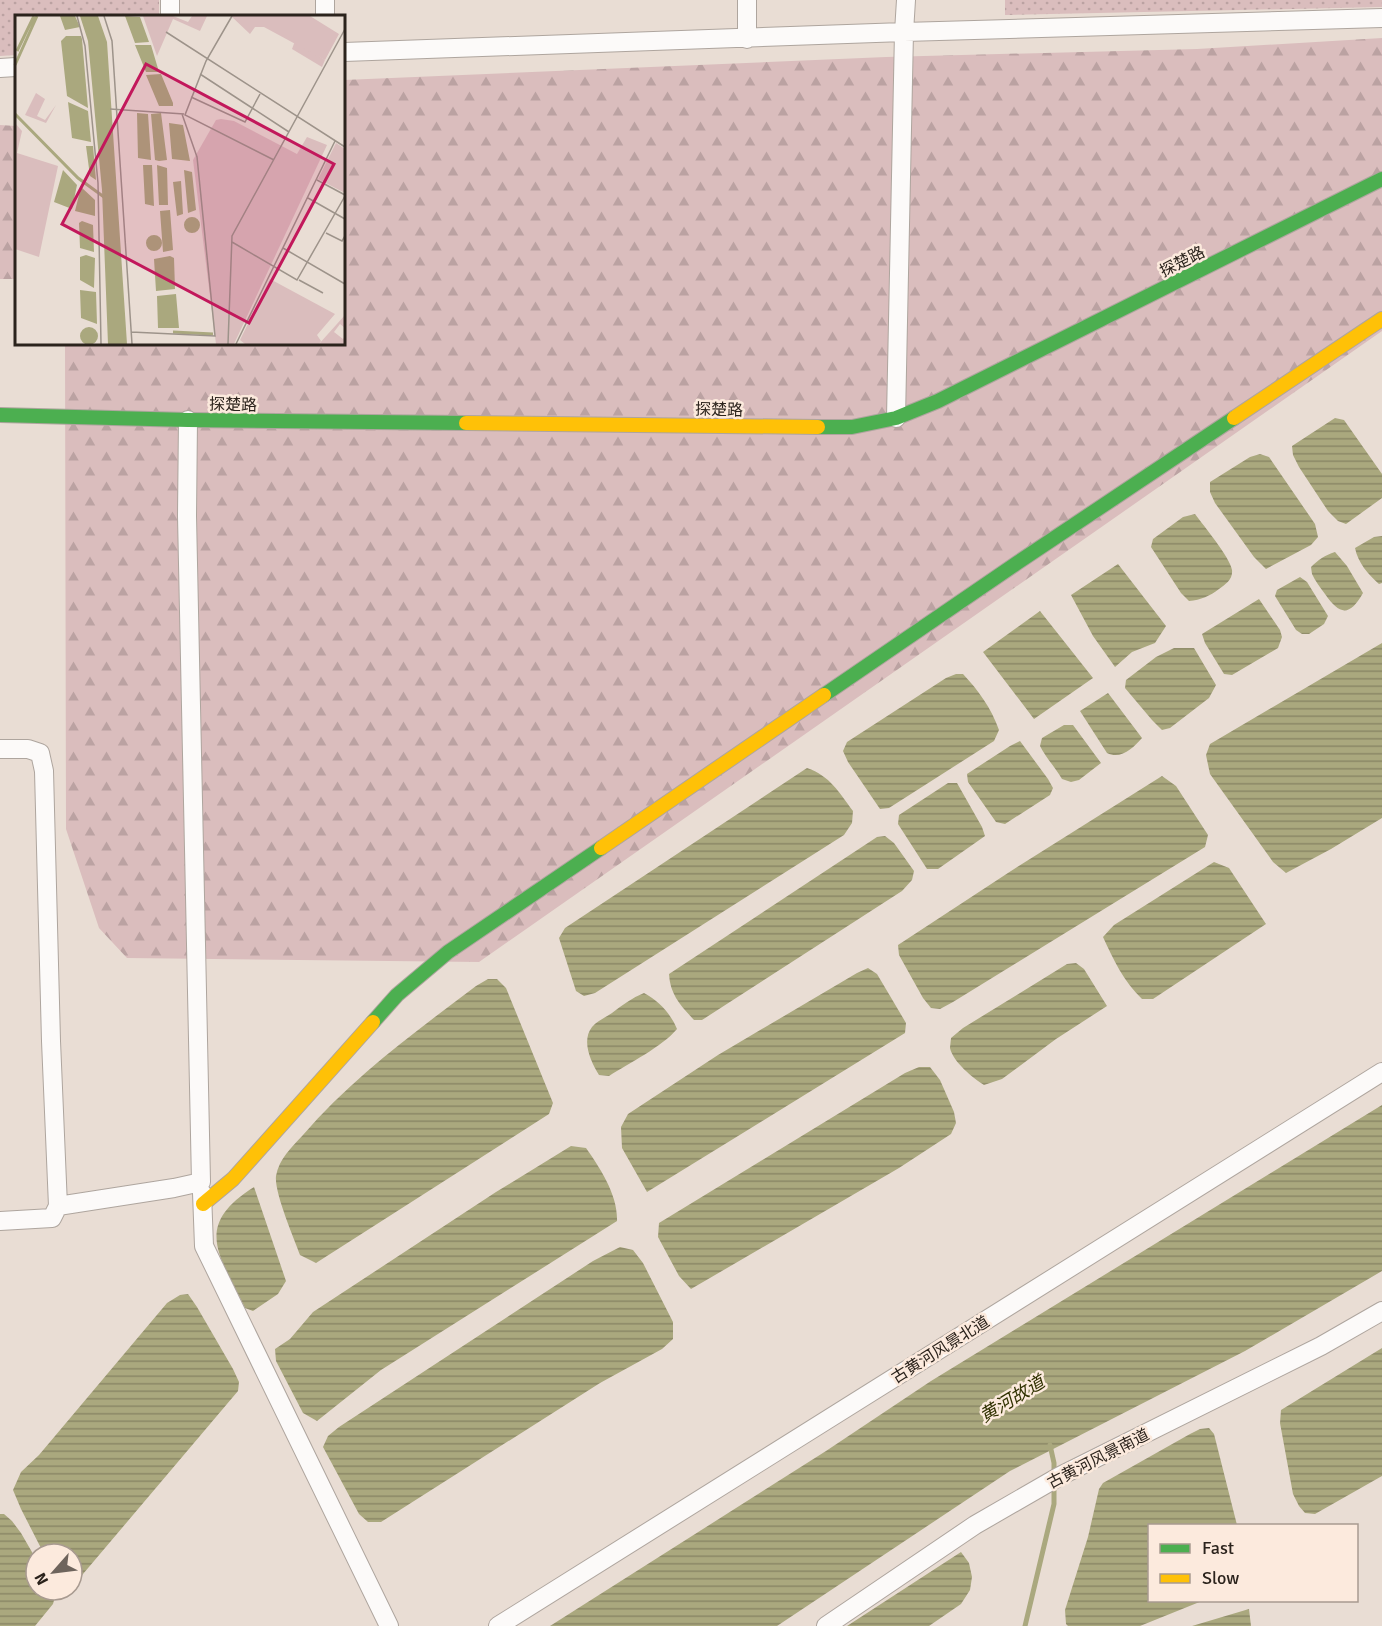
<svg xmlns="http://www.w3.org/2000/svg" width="1382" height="1626" font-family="Signika,'Noto Sans SC',sans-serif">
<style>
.forest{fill:url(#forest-firs)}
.garden{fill:url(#garden-dots)}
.water{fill:url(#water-rules)}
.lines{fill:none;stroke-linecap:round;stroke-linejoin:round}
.stream{stroke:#aaa87e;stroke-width:5}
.street-casing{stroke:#aea59e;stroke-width:20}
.fast-casing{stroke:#aea59e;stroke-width:16}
.slow-casing{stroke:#aea59e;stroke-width:16}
.street{stroke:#fcfaf9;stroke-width:18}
.fast{stroke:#4caf50;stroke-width:14}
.slow{stroke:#ffc107;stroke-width:14}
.labels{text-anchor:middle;stroke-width:5;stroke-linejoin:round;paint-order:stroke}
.street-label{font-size:16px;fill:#2b231c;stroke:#fceadd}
.water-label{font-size:18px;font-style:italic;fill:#313202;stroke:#fceadd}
.inset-river{fill:none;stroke:#aaa87e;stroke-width:3}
.inset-road{fill:none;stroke:#9d938a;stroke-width:1.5}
.view{fill:#c2185b;fill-opacity:0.15;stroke:#c2185b;stroke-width:3}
.inset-edge{fill:none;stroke:#2b231c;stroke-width:3}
</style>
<defs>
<pattern id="forest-firs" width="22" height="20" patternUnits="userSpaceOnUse" patternTransform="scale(1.5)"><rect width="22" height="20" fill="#dabdbd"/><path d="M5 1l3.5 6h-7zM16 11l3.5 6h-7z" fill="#bba2a2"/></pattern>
<pattern id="garden-dots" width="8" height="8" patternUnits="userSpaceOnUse" patternTransform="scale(1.5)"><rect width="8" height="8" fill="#dabdbd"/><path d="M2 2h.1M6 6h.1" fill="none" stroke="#bba2a2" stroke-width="1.8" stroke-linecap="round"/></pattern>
<pattern id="water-rules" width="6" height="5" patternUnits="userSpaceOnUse" patternTransform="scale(1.5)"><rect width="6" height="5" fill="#aaa87e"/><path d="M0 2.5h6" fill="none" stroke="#8b8866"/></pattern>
</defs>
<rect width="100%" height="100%" fill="#e9ddd4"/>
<path class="forest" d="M1382,38V331L479,962L127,958L99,928L66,829L65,344H344V80L886,57L1197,49Z
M0,125L16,126V279H0Z"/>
<path class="garden" d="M0,0H159V16H16V55L0,56Z
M1005,0H1382V7L1005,15Z"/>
<path class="water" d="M1335,418L1344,420L1382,474V498L1346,524L1338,521L1328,511L1299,467L1293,455L1292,446Z
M1260,454L1269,457L1315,524L1318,537L1311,545L1266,569L1254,557L1215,503L1210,492V482L1250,457Z
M1195,514C1203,525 1230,557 1232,570C1233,579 1226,584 1219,589C1210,596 1201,600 1189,601L1181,593L1151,547L1153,539L1183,517Z
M1382,536V583L1379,584C1368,574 1358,563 1355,548L1374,537Z
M1335,552L1347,566L1363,593C1349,618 1339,614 1325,594C1320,587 1315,581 1312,574L1311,567C1318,560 1325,555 1335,552Z
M1118,564L1166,626L1155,643L1132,652L1115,667L1093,636L1071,595Z
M1300,577L1307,582L1328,616L1324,624L1309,634H1302L1296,630L1275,596L1277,590Z
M1259,599L1280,630L1282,637L1278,648L1232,675L1224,674L1205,643L1202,634Z
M1040,611L1093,678L1034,719L983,652Z
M1382,643V818L1331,849L1286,873L1273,862L1210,774L1206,755L1210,744Z
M1174,648H1194L1216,685L1209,698L1170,728L1162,730L1152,720L1125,688L1126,680L1156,657Z
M956,674H963C979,691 991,708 999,730L994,741L889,808L880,809L848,762L843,751L847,742L946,678Z
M1108,693L1142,738C1133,748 1121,760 1107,753L1080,711Z
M1064,725H1073L1101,763L1079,780L1071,782L1062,779C1055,767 1046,758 1040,746L1042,738Z
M1020,741L1048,779L1053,788L1050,795L1005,824L996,822L968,782L967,774L1010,746Z
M807,768C830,776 839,792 853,811L852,823L844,835L595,993L584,996L576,991L559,938L565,928Z
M1162,776L1176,786L1208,835L1205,847L953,1002L940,1009L931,1008L923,998L899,955L898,945L1011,871Z
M948,783H957L982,827L985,836L938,869H927L898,824L899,815Z
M885,836L894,843L914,871L912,880L902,891L702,1020H694C680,1005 670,994 669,974L877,837Z
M1214,862L1229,868L1266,924L1153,999H1142C1124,982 1113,959 1103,937L1114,925Z
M1076,963L1084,969L1107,1006L1056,1039L1002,1079L984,1085C973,1078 953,1062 950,1048C950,1048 951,1039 951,1038L963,1028L1067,964Z
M868,968L877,974L893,1001L906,1023L905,1033L647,1192L622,1148L621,1127L628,1114L718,1055L857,973Z
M488,979H497L506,988L553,1103L549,1114L316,1263L300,1255C294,1238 274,1192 276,1176C279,1159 291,1148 303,1135C353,1077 415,1032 476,986Z
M644,993C658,1000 671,1014 677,1029C662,1047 629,1063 609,1076L599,1075C591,1062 581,1041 592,1027C597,1021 606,1017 612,1013C622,1005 632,998 644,993Z
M919,1067H930L940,1080L954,1112L956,1123L951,1134L899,1168L691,1289L679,1276L658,1237L659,1223L905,1073Z
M1382,1105V1271L1245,1351L1010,1471L777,1626H550L826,1451L931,1381Z
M571,1146L586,1148C600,1168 618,1195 617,1221L381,1370L317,1421L303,1413L276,1361L275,1349L290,1339L313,1312L496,1192Z
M254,1187L286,1281L278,1294L253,1311L245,1308C220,1256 192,1226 254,1187Z
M620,1247L633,1250L643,1263L673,1322V1339L662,1349L600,1383L381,1522H368L359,1514L323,1447L328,1436L339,1427L593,1261Z
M188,1294L197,1307L233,1369L239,1382L238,1391L72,1587V1554H44L21,1509L13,1490L21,1472L39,1455L167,1303L180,1295Z
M1382,1348V1476L1315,1514L1305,1513L1299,1506L1293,1494L1280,1423L1281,1410Z
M1209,1428L1214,1434L1237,1525L1150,1526V1600L1202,1601L1140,1626H1068L1066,1624L1065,1610L1088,1537L1099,1489L1103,1483L1190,1434L1200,1429Z
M0,1514H4L12,1521L21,1533L36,1559V1590H54L56,1593L53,1604L35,1626H0Z
M961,1552L969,1563L972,1577L970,1590L961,1604L929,1626H847Z
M1249,1609L1251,1626H1192Z"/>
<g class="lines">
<path class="stream" d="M1050,1445L1054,1463V1475
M1025,1626L1054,1504V1484"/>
<defs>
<path id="street" d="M170,0V16
M747,0V39
M325,16V0
M344,52L904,32L1382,18
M0,68L16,67
M896,418L904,32L906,0
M0,749H28L40,753L44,771L51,1041L58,1206
M202,1193L204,1246L389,1626
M0,1221L52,1218L58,1206L174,1188L201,1182L187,516L188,420
M498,1626L1382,1072
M826,1626L975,1525L1060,1476L1321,1346L1382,1311"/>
<path id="fast" d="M0,415L188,420L466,423
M818,427H852L896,418L938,401L1382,179
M824,695L1017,563L1234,418
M373,1022L397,995L448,952L601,848"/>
<path id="slow" d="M1234,418L1382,319
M466,423L818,427
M601,848L824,695
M203,1204L233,1179L373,1022"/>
</defs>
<use href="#street" class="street-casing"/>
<use href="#fast" class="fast-casing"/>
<use href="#slow" class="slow-casing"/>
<use href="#street" class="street"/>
<use href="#fast" class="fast"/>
<use href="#slow" class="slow"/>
</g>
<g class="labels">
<g class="street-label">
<text transform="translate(1182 261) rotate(-27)" y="6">探楚路</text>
<text transform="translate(233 404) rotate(1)" y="6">探楚路</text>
<text transform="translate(719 409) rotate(1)" y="6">探楚路</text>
<text transform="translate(940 1349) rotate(-32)" y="6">古黄河风景北道</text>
<text transform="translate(1098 1458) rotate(-27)" y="6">古黄河风景南道</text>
</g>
<g class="water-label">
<text transform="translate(1012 1399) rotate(-31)" y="6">黄河故道</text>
</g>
</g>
<g transform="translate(15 15)">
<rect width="330" height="330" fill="#e9ddd4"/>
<path d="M128,1H158L173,7L177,1H192L185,16L158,4L142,41ZM280,26L310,45L307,52L277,34ZM21,78L30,84L22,101L30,105L41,90L31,108L10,100ZM206,104L219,106L282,139L292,122L312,130L219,329H201L178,145L201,105ZM0,108L7,116L2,138L43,151L24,242L0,234ZM330,300V313L325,309L319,317L328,324L330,321V329H304Z" fill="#dabdbd"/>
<path d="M216,1H295L324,19L310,45L249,12H240L235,19ZM321,128L330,134V178L303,164ZM255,264L320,299L302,320L306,326L304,329H230L225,325Z" fill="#dabdbd"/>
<path d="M45,1H60L65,12L50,15ZM65,1H83L92,27L112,329H93L87,175L73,26ZM110,1L125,2L134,27L120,28ZM51,21H66L67,24L73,93L52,81L46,26ZM120,30H136L144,57H131ZM146,59L158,88V91H144L131,60ZM53,87L73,96L76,127L57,123ZM122,98L133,99L136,145L123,143ZM146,98L152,145L144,146L140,145L136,99ZM154,108L168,110L175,146L157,144ZM71,131H78L81,165L75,161ZM128,150H137L139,191L130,189ZM142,150L152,153L153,190H144ZM48,155L62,170L57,194L39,187ZM169,155L177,157L181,195L173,198ZM166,166L168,199L162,201L158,167ZM66,172L80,185V201L60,196ZM155,195L158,235L148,237L145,196ZM169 210a8 8 0 1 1 16 0a8 8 0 1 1-16 0ZM67,206L78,210L79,237L65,233L64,208ZM131 228a8 8 0 1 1 16 0a8 8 0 1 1-16 0ZM71,240L80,243L79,273L65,265V242ZM155,241L159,243L160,274L141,276L139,244ZM65,275L81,277L82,309L66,303ZM161,279L164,313H143L142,281ZM65 321a9 9 0 1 1 18 0a9 9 0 1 1-18 0Z" fill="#aaa87e"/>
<path class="inset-river" d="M2,36L19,1M0,50L22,1M0,99L63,163L89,182M158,317L198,319"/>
<path class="inset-road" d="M62,1L70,31L83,168L86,329M89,1L97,26L117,329M217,1L191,46L170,100L259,145M151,17L330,132M185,59L274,117M176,82L230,107L245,79M95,94L169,99M302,165L330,180M293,183L330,204M311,218L327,226L330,221M217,227L282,265L330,181M268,233L330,269M284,265L308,278M116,317L200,321L182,142L167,99M213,329L217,221L330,14M221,329L320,126"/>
<path class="view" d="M131,49L319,149L234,308L47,209Z"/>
<rect width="330" height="330" class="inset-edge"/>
</g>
<rect x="1148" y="1524" width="210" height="78" fill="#fceadd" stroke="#a89a90" stroke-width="1.5"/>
<rect x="1160" y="1544" width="30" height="9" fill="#4caf50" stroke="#a89a90" stroke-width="1.5"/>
<text x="1202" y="1554" font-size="18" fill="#2b231c">Fast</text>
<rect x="1160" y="1574" width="30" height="9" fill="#ffc107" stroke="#a89a90" stroke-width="1.5"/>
<text x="1202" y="1584" font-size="18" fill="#2b231c">Slow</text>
<g transform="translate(54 1572) rotate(242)"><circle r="28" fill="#fceadd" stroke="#a89a90" stroke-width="1.5"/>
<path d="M0-4.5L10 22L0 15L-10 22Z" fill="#6e645c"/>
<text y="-9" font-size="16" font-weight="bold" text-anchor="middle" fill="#2b231c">N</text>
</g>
</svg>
